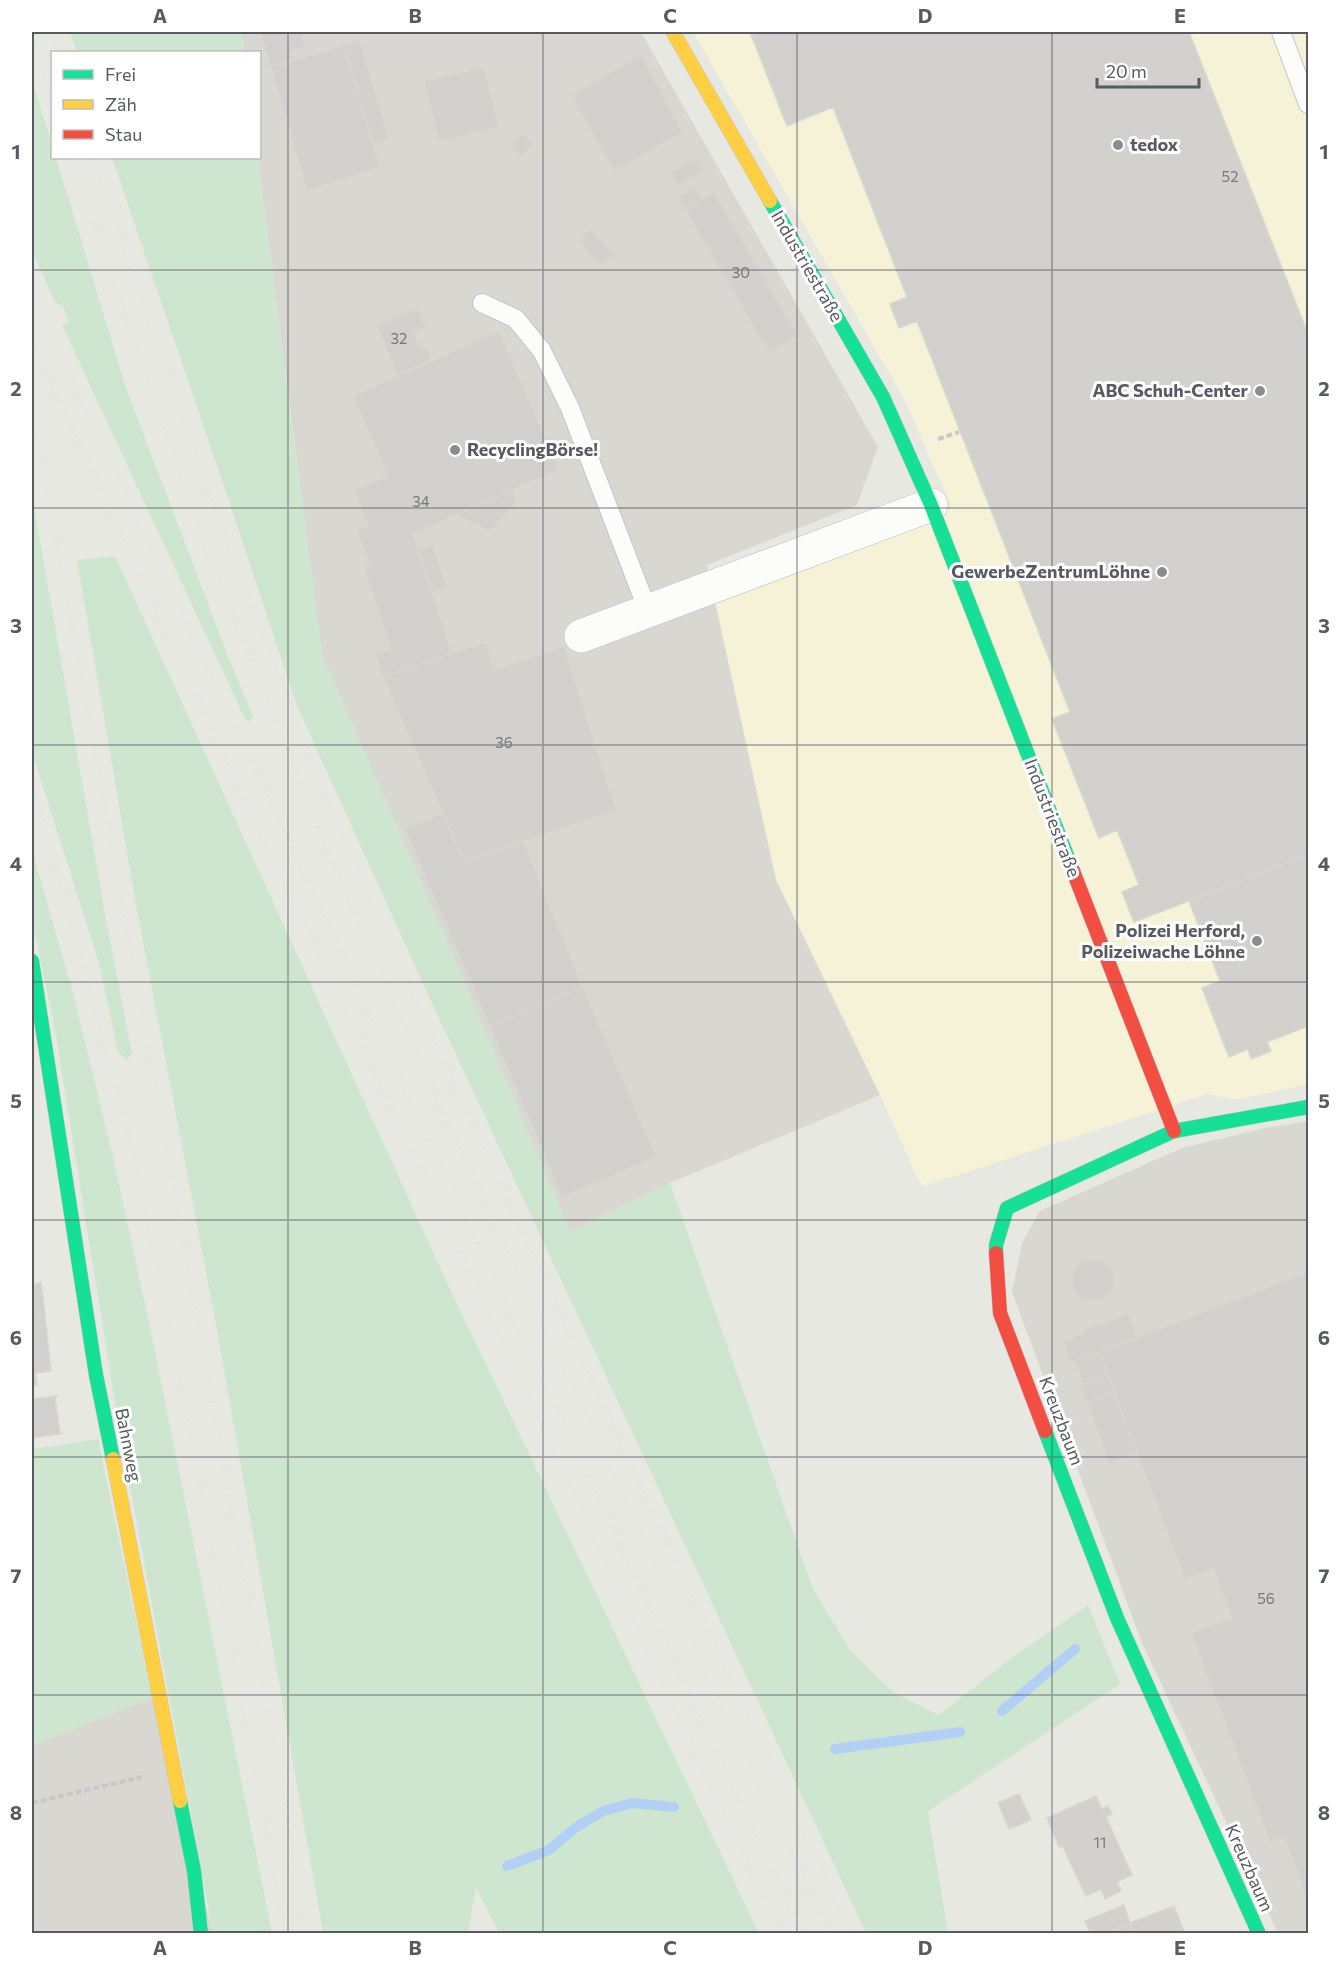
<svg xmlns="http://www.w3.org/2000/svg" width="1340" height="1965" font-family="Commissioner,sans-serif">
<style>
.commercial{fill:#f5f2d8}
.industrial{fill:#d8d7d1}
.green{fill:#cee6cf}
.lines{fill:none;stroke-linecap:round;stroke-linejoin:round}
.stream{stroke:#b2cff6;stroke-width:10}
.building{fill:#d2d1cd;stroke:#d8d6d1;stroke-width:1.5}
.lane-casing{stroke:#c4c4c3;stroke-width:20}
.street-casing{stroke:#c4c4c3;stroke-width:34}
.fast-casing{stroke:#c4c5c4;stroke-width:15}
.slow-casing{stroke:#c4c5c4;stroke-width:15}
.jam-casing{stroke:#c4c5c4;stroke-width:15}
.path{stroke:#c5cac8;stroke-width:4;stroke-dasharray:6 3;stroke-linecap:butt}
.lane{stroke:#fcfcfb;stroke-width:18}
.street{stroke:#fcfcfb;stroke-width:33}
.fast{stroke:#16e098;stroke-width:14}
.slow{stroke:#ffcf43;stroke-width:14}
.jam{stroke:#f24e42;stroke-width:14}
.rail{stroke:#e2e2e1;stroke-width:4.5;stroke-dasharray:1.5 8;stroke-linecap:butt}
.grid{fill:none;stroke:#575a60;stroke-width:1.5;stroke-opacity:0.55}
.poi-dot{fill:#8a8c8e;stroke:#fff;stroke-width:2}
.labels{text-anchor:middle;stroke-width:6;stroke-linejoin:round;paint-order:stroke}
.number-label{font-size:15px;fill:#76787c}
.poi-label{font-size:18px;font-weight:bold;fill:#575a60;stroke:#fff;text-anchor:end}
.street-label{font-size:18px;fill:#575a60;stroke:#fff}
.neatline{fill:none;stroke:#575a60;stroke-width:2}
.grid-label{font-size:20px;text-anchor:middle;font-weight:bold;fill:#575a60}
</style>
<rect width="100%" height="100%" fill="#e8e8e2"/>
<path class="commercial" d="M693,32H1308V1084L1235,1100L1207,1094L924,1186L919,1181L880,1095L776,880L714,598L952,508L904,399Z"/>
<path class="industrial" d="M241,32H641L878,447L857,505L707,565L776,880L880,1095L670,1183L570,1232L440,926L322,656L258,158H260V52H244Z
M1308,1121V1933H1278L1142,1643L1012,1292L1022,1243L1040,1211L1182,1148L1265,1128Z
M152,1697L213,1933L32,1934V1745Z"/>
<path class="green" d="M70,32H241L244,52H77Z
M32,80L52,145V158H56L126,388L228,656L253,716L250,722L245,719L62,325L69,321L63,307L55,302L32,250Z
M112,158H258L322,656L440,926L570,1232L670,1183L813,1589L850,1650L893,1692L939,1715L1010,1659L1088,1605L1120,1684L928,1811L948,1933H866L424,986L297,706L228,498Z
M32,494L105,914L132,1054L127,1060L118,1052L99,963L32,752Z
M115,556L448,1285L759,1933H706L704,1930L696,1934L499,1933L476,1887L468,1933H323L217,1330L136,905L77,560Z
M32,850L72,989L112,1152L152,1337L272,1933H213L120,1433L54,1024L32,920Z
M98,1439L152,1697L32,1745V1449Z"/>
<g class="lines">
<path class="stream" d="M1002,1711L1075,1649
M835,1749L960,1732
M507,1866L549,1850L575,1828L603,1811L632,1803L674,1807"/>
</g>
<path class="building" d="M260,32H301L305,47L291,51L293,61L271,67Z
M750,32H1189L1308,334V855L1134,922L1122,892L1139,885L1117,830L1099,838L1052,719L1070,712L917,321L899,328L890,304L907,297L833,107L787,126Z
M360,41L389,139L373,144L344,45Z
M344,45L380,168L307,190L271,67Z
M641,55L683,132L614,171L571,95Z
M484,67L499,127L439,142L424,81Z
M523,134L534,144L520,158L511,146Z
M696,158L703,171L678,186L670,173Z
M695,187L702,199L685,209L678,197Z
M714,192L798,336L769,353L685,209Z
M590,229L616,255L600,265L579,241Z
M418,308L426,328L413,331L421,349L427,346L432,360L397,375L377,325Z
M499,331L559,469L413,534L452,653L383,677L376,654L391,650L364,567L370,564L356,530L368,525L354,490L388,476L353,396Z
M514,489L515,505L490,531L457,515Z
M433,545L447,587L432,592L418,550Z
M486,642L494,670L564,646L616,810L464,861L383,677Z
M442,813L464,861L523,841L583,987L490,1027L405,829Z
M1307,855L1308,859V1026L1267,1042L1271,1051L1251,1059L1248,1049L1229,1057L1202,988L1220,981L1189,901Z
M583,987L656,1157L562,1197L490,1027Z
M1072 1280a21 21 0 1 1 42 0a21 21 0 1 1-42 0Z
M1308,1272V1901L1284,1836L1270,1842L1191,1633L1232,1618L1213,1568L1185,1579L1099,1352Z
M41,1282L45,1315L32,1316V1285Z
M1128,1313L1137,1338L1071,1362L1063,1341L1084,1333L1083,1330Z
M45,1315L51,1371L35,1373L37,1385H32V1316Z
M1099,1352L1108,1375L1084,1385L1075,1361Z
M1108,1375L1114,1391L1087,1402L1080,1386Z
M1114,1391L1137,1452L1109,1463L1087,1402Z
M58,1396L55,1398L60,1434L63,1433L32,1438V1399Z
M1019,1794L1031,1820L1009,1829L998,1803Z
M1096,1796L1102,1809L1108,1806L1112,1814L1106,1817L1132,1875L1117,1882L1121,1891L1105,1899L1101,1889L1086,1896L1062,1845L1059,1847L1047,1818Z
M1124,1905L1130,1923L1104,1934H1091L1085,1921Z
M1174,1906L1185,1934H1135L1130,1923Z
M1130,1923L1135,1934H1104Z"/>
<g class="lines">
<defs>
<path id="lane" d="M1281,32L1308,104
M482,303L516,319L542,351L570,408L648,611"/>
<path id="street" d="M581,636L931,505"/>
<path id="fast" d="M770,201L883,397L931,505L1073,871
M32,961L96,1375L113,1459
M996,1253V1245L1007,1208L1174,1131L1308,1107
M1045,1431L1117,1618L1259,1934
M180,1801L194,1871L201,1934"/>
<path id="slow" d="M673,32L770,201
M113,1459L180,1801"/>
<path id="jam" d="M1073,871L1174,1131
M996,1253L1000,1313L1045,1431"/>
</defs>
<use href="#lane" class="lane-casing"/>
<use href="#street" class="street-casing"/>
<use href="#fast" class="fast-casing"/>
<use href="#slow" class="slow-casing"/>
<use href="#jam" class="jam-casing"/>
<path class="path" d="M938,439L959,432
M32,1803L141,1777"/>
<use href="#lane" class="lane"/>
<use href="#street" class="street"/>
<use href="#fast" class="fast"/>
<use href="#slow" class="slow"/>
<use href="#jam" class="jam"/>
<path class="rail" d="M53,32L59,52
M32,36L52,100
M71,158L108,268L206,548L330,857L445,1115L829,1934
M94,158L128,263L226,540L349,849L464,1107L851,1934
M49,331L803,1934
M32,341L282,878L405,1133L780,1934
M32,420L80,667L308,1934
M32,783L44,821L132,1146L171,1335L285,1934"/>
</g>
<path class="grid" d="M288,32V1934M543,32V1934M797,32V1934M1052,32V1934M32,270H1308M32,508H1308M32,745H1308M32,982H1308M32,1220H1308M32,1457H1308M32,1695H1308"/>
<g class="poi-dot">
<circle cx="1118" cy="145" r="6"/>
<circle cx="1260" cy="391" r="6"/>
<circle cx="455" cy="450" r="6"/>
<circle cx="1162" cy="572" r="6"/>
<circle cx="1257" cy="941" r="6"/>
</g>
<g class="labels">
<g class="number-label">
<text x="1230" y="182">52</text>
<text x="741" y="278">30</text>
<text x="399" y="344">32</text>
<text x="421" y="507">34</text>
<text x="504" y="748">36</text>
<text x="1266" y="1604">56</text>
<text x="1100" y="1848">11</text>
</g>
<g class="poi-label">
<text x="1130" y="151" text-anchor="start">tedox</text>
<text x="1248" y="397">ABC Schuh-Center</text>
<text x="467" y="456" text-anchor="start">RecyclingBörse!</text>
<text x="1150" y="578">GewerbeZentrumLöhne</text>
<text x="1245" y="937">Polizei Herford,<tspan x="1245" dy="21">Polizeiwache Löhne</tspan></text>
</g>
<g class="street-label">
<text transform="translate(807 266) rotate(60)" y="6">Industriestraße</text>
<text transform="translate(1052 818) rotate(69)" y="6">Industriestraße</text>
<text transform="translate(1061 1421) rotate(69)" y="6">Kreuzbaum</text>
<text transform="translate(128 1445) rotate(79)" y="6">Bahnweg</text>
<text transform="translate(1249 1868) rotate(66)" y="6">Kreuzbaum</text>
</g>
</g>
<rect width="1340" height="1965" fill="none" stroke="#ffffff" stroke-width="66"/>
<rect x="51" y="51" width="210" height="108" fill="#ffffff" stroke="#bcbdbf" stroke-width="1.5"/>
<rect x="63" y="70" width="30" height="9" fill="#16e098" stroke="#bcbdbf" stroke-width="1.5"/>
<text x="105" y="81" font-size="18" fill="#575a60">Frei</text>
<rect x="63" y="100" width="30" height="9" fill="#ffcf43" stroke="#bcbdbf" stroke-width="1.5"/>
<text x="105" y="111" font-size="18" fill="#575a60">Zäh</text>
<rect x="63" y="130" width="30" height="9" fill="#f24e42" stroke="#bcbdbf" stroke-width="1.5"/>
<text x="105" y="141" font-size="18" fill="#575a60">Stau</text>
<path d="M1097 78v9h102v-9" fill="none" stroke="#575a60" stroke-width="3"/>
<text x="1106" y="78" font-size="18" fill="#575a60" stroke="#ffffff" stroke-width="4.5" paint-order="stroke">20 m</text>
<rect x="33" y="33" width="1274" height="1899" class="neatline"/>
<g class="grid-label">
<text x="160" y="23">A</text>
<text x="415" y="23">B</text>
<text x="670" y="23">C</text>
<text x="925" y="23">D</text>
<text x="1180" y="23">E</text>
<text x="16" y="159">1</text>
<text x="1324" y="159">1</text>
<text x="16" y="396">2</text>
<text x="1324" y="396">2</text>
<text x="16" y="633">3</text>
<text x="1324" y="633">3</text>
<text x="16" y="871">4</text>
<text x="1324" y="871">4</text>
<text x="16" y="1108">5</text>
<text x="1324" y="1108">5</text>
<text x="16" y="1345">6</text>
<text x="1324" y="1345">6</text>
<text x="16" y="1583">7</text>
<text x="1324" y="1583">7</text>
<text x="16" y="1820">8</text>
<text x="1324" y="1820">8</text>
<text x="160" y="1955">A</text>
<text x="415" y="1955">B</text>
<text x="670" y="1955">C</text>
<text x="925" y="1955">D</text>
<text x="1180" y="1955">E</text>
</g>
</svg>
